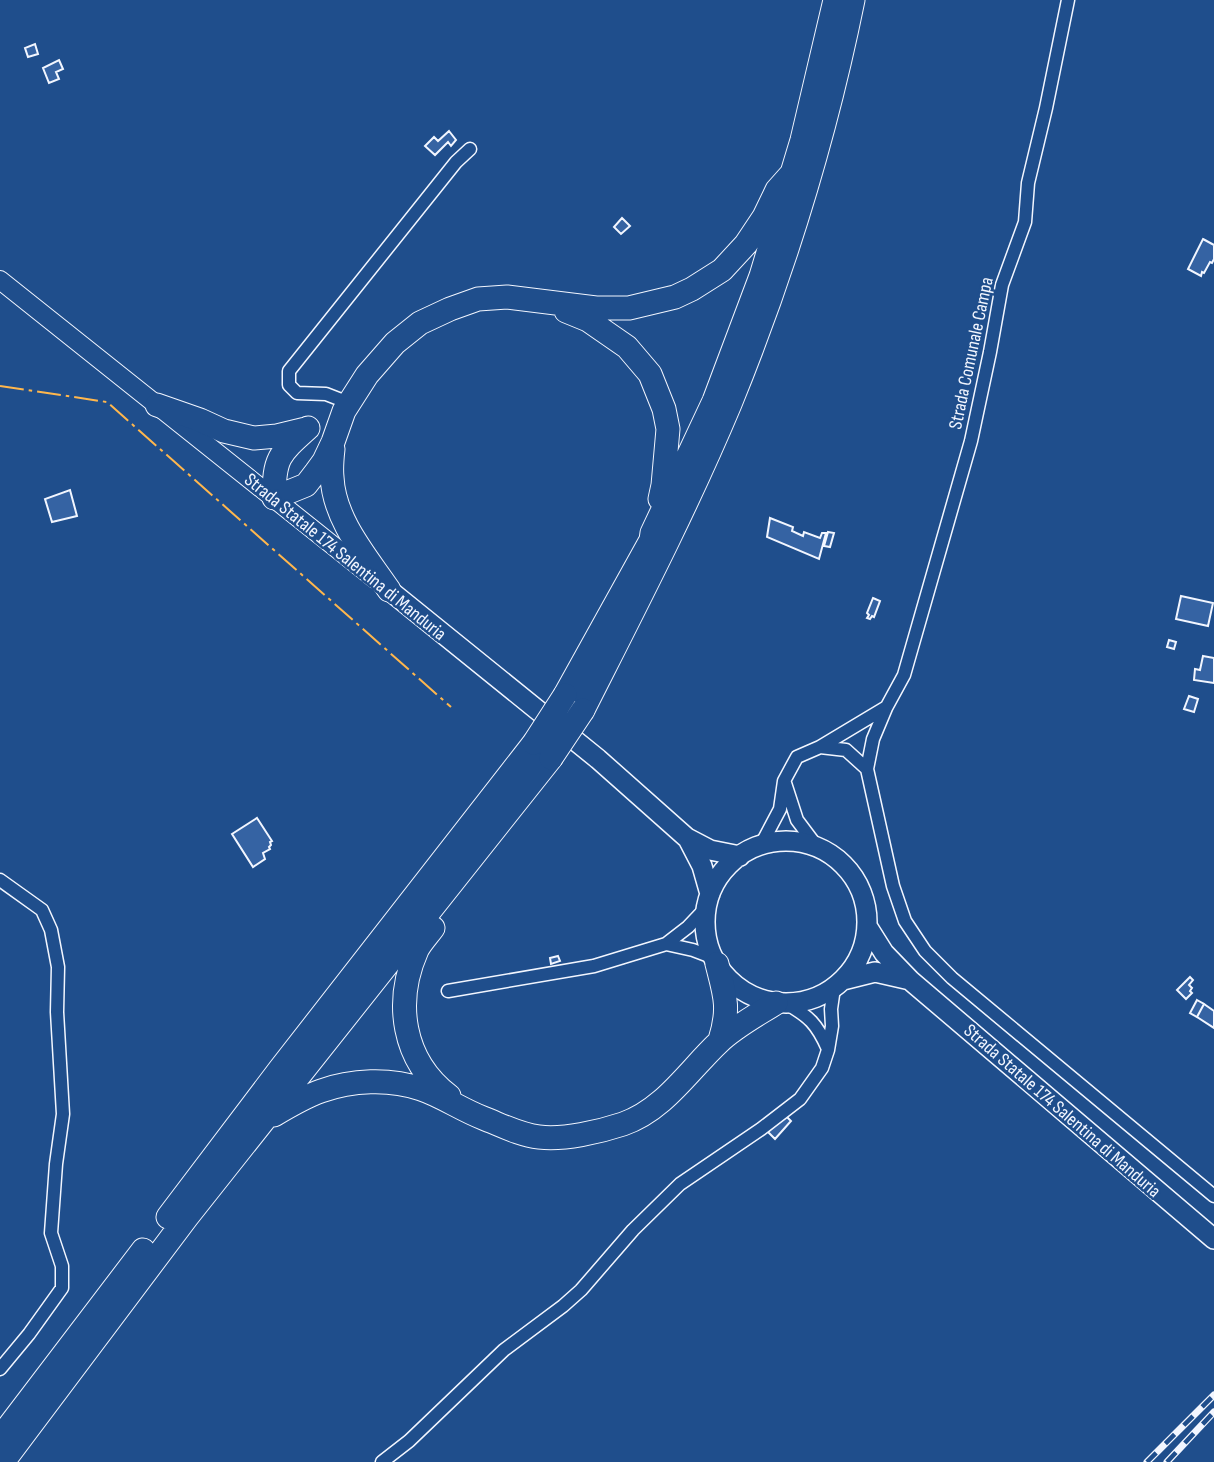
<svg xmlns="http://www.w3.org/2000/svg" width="1214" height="1462" font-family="'Sofia Sans Condensed',sans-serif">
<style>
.building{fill:#3563a3;stroke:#f2f6ff;stroke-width:2}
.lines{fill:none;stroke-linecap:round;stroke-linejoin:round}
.street-casing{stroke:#f2f6ff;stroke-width:15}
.secondary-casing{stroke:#f2f6ff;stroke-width:20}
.primary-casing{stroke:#f2f6ff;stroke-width:22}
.highway-casing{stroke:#f2f6ff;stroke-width:25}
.street{stroke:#1f4e8c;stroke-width:12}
.secondary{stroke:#1f4e8c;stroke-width:18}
.primary{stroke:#1f4e8c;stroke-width:19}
.highway{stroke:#1f4e8c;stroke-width:23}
.rail-casing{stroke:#f2f6ff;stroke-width:7}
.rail{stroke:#1f4e8c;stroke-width:4.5;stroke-dasharray:13;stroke-linecap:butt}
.highway-bridge-casing{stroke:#f2f6ff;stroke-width:25;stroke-linecap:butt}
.highway-bridge{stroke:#1f4e8c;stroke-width:23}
.power{stroke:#ffb74d;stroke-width:2;stroke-dasharray:24 5 3.5 5;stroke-linecap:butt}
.labels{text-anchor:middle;stroke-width:5;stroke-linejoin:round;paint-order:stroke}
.street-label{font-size:19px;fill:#f2f6ff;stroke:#1f4e8c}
</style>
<rect width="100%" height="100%" fill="#1f4e8c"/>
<path class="building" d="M35,44L38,54L28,57L25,48Z
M59,60L63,69L56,72L59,79L49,83L43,68Z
M449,131L456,140L451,146L448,142L435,155L425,146L434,137L438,141Z
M622,218L630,226L621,234L614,227Z
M1203,239L1214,245V259L1212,263L1210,262L1204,273L1202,272L1201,276L1188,269Z
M70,490L77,516L52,522L45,499Z
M770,518L793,527L792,531L803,536L804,532L820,538L822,533H826L819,559L767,537Z
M828,532L834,533L830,547L824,546Z
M1181,596L1213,603L1208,626L1176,619Z
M873,598L880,601L874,617L872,616L870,619L867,618L869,615L867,613Z
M1169,640L1176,642L1174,649L1167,647Z
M1203,656L1214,658V683L1194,680L1195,669L1200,670Z
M1189,696L1198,699L1194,712L1184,709Z
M257,818L272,841L270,842L271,845L269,847L270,849L263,853L265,859L253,867L232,834Z
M558,956L560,961L551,964L550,958Z
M1190,977L1193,980L1189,985L1192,988L1190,991L1192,993L1186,999L1177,990Z
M1197,1000L1204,1004L1197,1017L1190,1013Z
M1204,1004L1214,1011V1028L1197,1017Z
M785,1115L791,1121L775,1139L768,1132Z"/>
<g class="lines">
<defs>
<path id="street" d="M349,403L326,394L297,393L289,385V371L456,162L470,149
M820,747L885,708
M867,769L873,739L886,708L904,675L971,441L990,352L1002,285L1025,222L1028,183L1046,108L1068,0
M785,783L797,820L818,848
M761,845L780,809L784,781L797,757L820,747L846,750L867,769L893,886L905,921L925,951L952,978L1214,1196
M0,880L42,910L51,930L58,967L57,1012L63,1114L56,1164L51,1233L62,1266V1288L29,1334L0,1369
M666,944L693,950L714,958
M448,991L594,966L666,944L688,927L706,908
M785,1003C809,1016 817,1024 828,1049
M382,1462L409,1441L504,1350L563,1306L581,1290L633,1230L680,1184L761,1129L800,1099L822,1068L828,1050L832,1026L831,1009L834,988"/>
<path id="secondary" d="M0,280L375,579"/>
<path id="primary" d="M389,590L598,759L687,838L710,850L740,856
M688,839L702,866L710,894
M705 922a81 81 0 1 1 162 0a81 81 0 1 1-162 0Z
M867,926L884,953L911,981L1214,1239
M843,980L875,972L910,980"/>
<path id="highway" d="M566,311L588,320L627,347L650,374L664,409L668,429L663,485L660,499
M157,405L200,420L224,431L254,438L277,436L306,429
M308,428C279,454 274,458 274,498L306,485L316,472L324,461L333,442L344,411L367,375L395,343L420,323L450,309L478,299L507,297L596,308H629L675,297L692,289L722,270L746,244L764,217L777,190L793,172
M333,449C332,458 331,468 332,477C334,520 366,556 389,590
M565,695L651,540L652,533L714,401L761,276L802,140L835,0
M583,710C634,609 686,509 730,404C783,274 825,138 853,0
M433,928C428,935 421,942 417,950C394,1002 402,1060 449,1096
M717,964C725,995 730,1008 720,1040
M274,1115C289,1106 304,1097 321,1091C351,1080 390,1078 421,1089C442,1096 462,1110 483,1118C501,1125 520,1135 539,1137C564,1140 599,1132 623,1124C664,1110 689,1070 719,1042C736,1026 757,1015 776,1003
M168,1217L280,1069L534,743
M0,1438L143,1250
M3,1462L187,1217L551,758"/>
</defs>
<use href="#street" class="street-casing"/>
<use href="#secondary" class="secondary-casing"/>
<use href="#primary" class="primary-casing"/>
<use href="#highway" class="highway-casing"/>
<use href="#street" class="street"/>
<use href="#secondary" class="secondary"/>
<use href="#primary" class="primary"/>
<use href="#highway" class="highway"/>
<defs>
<path id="rail" d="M1147,1462L1214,1395
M1167,1462L1214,1412"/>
</defs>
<use href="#rail" class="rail-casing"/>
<use href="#rail" class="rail"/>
<defs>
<path id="highway-bridge" d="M534,743L565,695
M551,758L583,710"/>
</defs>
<use href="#highway-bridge" class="highway-bridge-casing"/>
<use href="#highway-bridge" class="highway-bridge"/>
<path class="power" d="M0,386L107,402L451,707"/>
</g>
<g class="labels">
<g class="street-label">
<text transform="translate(970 353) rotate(-78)" y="7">Strada Comunale Campa</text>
<text transform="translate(346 556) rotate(39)" y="7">Strada Statale 174 Salentina di Manduria</text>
<text transform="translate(1063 1110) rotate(41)" y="7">Strada Statale 174 Salentina di Manduria</text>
</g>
</g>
</svg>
